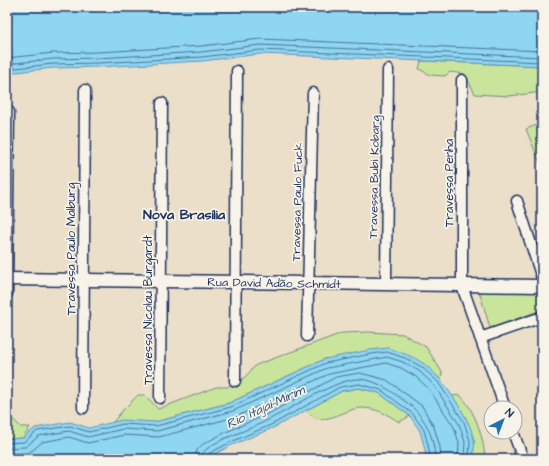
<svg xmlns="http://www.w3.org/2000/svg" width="549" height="466" font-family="'Architects Daughter',sans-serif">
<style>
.green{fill:#c9e59c;stroke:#728a7d}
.water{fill:#8fd6f1;stroke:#6193b6}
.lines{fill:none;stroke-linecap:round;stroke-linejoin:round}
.shore{stroke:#497299;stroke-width:1}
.minor-casing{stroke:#1b2f5e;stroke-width:13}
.major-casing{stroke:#1b2f5e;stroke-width:15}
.minor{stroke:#f7f3e8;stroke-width:10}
.major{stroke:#f7f3e8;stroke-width:12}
.labels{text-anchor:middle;stroke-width:3.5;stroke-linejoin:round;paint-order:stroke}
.street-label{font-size:12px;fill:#1b2f5e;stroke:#f7f3e8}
.water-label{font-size:13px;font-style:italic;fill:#32507b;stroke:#f7f3e8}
.quarter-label{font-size:14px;font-weight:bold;fill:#1b2f5e;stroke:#f7f3e8}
</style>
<rect width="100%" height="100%" fill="#ebdfca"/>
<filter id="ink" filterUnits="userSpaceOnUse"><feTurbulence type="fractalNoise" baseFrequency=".025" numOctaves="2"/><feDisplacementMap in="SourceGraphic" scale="8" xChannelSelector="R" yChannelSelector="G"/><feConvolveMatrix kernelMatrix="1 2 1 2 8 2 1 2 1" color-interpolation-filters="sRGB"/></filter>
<g filter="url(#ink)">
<path class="green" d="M421,61L542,66V92L509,96L475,94L465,74L450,72L445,76L430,75L419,69Z
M542,123V168L526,129Z
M541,290L542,310L490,328L479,291Z
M368,332L403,334L426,347L442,372L441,380L424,364L325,359L229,403L155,422H113L123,410L138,395H145L158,409L216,387H227L244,378L256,365L342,333Z
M359,388L379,393L410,416L399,422C387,414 376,408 361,408C346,408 319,431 307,410L342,391Z
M460,395C475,410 484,438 485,459H473L474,441L467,420L452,396Z
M7,414L21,427H30L23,438L7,439Z"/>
<path class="water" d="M7,7H542V66L260,54L202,61L98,67L53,68L7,73Z
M388,348C400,352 413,356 424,364C442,377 471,419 474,440C475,446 473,453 473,459H426L425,450L420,431L410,416L379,393L359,388L342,391L275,427L232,445L205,459H7V439L23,438L35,428L70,422L89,428L122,420L155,422L229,403L325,359L370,350Z"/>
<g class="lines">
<path class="shore" d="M7,58L53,53L98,52L201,46L260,39L542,51
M7,64L53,59L98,58L201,52L260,45L542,57
M7,69L53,64L98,63L202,57L260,50L542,62
M7,443L24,442L37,431L70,426L89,432L123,424L156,426L231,407L326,363L371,354L387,352L405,358L422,367L438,382L464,422L470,441L469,459
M7,448L25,447L39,436L69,431L88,437L123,429L157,431L233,411L327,368L387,357L403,362L419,371L434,385L459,424L465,442L464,459
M7,454L27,453L33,450L42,442L69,437L88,443L124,435L159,437L235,417L329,374L386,363L401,368L415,376L429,389L454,427L459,443L458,459
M195,459L197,450L203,444L226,432L268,414L336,377L360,373L387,380L422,406L434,427L440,447L441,459
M201,459C201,447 226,438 236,434C248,429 261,424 272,418C292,408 340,377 360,379C379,381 391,391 406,402C425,416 434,435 435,459
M206,459L208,454L231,442L273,424L340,387L359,384L381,390L413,414L424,430L429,449L430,459"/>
<defs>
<path id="minor" d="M462,80V286L505,408
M517,201L542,278
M386,284L388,70
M7,294L9,112
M307,336L313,93
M480,338L542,317
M235,381L237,71
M160,398L162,103
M83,408L85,90
M513,432L523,459"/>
<path id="major" d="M7,279L542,286"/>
</defs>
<use href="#minor" class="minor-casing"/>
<use href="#major" class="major-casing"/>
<use href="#minor" class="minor"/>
<use href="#major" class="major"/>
</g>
</g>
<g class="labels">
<g class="street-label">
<text transform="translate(374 177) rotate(-89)" y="4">Travessa Bubi Kobarg</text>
<text transform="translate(449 183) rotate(-90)" y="4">Travessa Penha</text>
<text transform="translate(297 202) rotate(-89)" y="4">Travessa Paulo Fuck</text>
<text transform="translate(71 249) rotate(-90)" y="4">Travessa Paulo Malburg</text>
<text transform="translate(274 283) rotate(1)" y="4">Rua David Adão Schmidt</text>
<text transform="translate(148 310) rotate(-90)" y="4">Travessa Nicolau Burgardt</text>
</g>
<g class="water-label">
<text transform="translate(265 406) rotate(-25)" y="5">Rio Itajaí-Mirim</text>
</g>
<g class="quarter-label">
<text x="184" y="219">Nova Brasília</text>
</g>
</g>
<rect width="549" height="466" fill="none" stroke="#f7f3e8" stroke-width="24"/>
<rect x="12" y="12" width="525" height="442" fill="none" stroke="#1b2f5e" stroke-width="1.5" filter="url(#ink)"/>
<g transform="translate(503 420) rotate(42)"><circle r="19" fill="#f7f3e8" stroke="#9fa5b1"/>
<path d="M0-3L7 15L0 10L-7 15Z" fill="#1f6fb2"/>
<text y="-6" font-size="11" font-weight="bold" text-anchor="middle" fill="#1b2f5e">N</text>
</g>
</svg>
